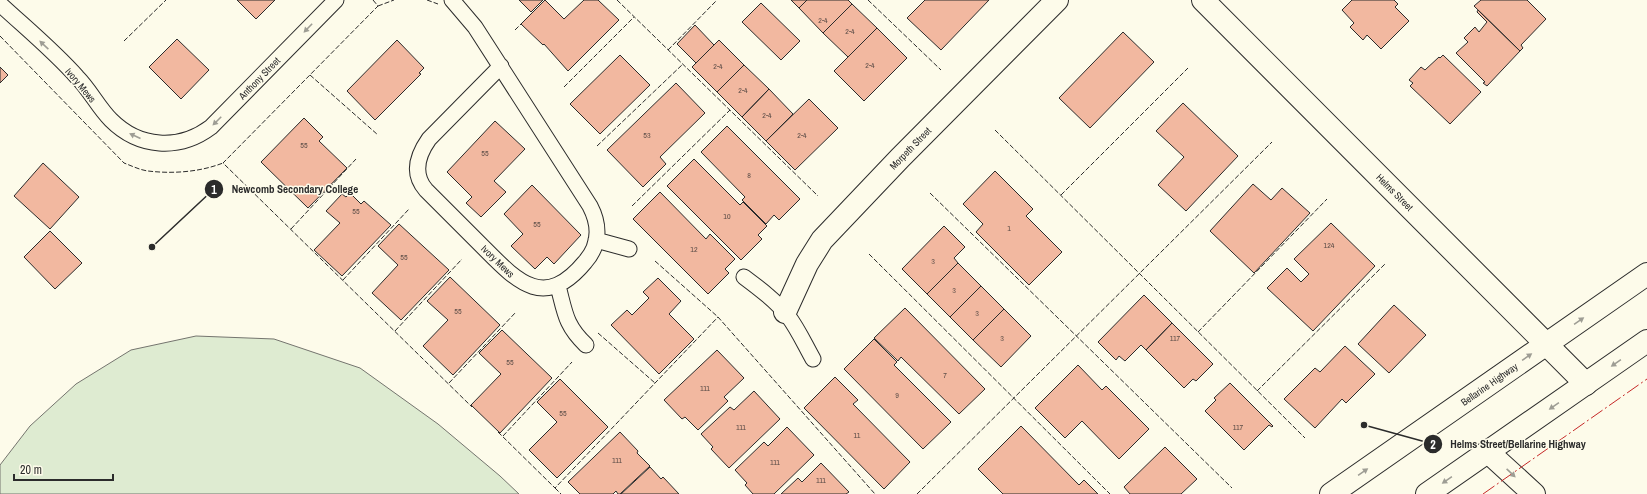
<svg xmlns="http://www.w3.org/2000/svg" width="1647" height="494" font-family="'Archivo Narrow',sans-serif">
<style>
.green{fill:#deebd1;stroke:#74746e}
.building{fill:#f2b8a0;stroke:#2b2b2b}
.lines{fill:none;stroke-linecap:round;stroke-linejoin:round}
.service-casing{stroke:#2b2b2b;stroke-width:17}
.minor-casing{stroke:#2b2b2b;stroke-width:24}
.tertiary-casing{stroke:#2b2b2b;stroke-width:24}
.trunk-casing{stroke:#2b2b2b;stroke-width:24}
.service{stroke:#fdfbea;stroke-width:15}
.minor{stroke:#fdfbea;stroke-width:22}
.tertiary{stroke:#fdfbea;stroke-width:22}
.trunk{stroke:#fdfbea;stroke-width:22}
.fence{stroke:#2b2b2b;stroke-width:1;stroke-dasharray:5 2;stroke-linecap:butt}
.power{stroke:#c62828;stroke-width:1;stroke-dasharray:14 3 2 3;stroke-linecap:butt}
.oneway{fill:#9e9d94}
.labels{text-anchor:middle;stroke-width:3;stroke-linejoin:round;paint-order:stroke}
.number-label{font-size:8px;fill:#5d4e48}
.street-label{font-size:10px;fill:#2b2b2b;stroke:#fdfbea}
.leader{fill:none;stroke:#2b2b2b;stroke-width:1.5}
.callout-dot{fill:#2b2b2b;stroke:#fdfbea;stroke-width:1.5}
.mark-label{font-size:12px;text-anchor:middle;font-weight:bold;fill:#fff}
.callout-label{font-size:11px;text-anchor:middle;font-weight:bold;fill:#2b2b2b;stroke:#fdfbea;stroke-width:3;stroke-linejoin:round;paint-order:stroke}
</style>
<rect width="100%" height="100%" fill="#fdfbea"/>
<path class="green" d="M196,336L274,339L360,368L438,424L500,476L519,494H0V465L30,426L76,384L131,350Z"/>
<path class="building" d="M237,0H275L256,19Z
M519,0H543L531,12Z
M545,0L564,19L584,0H598L619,20L568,71L544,44L543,45L521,24Z
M791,0H807L799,8Z
M807,0H848L852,4L823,33L799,8Z
M925,0H989L941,50L907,18Z
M1352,0H1394L1398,4L1395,7L1409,21L1381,49L1367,35L1363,40L1350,27L1354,23L1342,10Z
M1481,0H1527L1546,19L1521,45L1523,48L1520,51L1474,6Z
M761,3L800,41L781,60L742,22Z
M852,4L877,28L848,57L823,33Z
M1478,10L1520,51L1487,86L1483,83L1485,82L1456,53L1468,42L1464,38L1475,27L1479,32L1487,22L1477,12Z
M695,25L714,45L696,63L677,44Z
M877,28L907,58L864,101L834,71Z
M1123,32L1154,62L1090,128L1059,98Z
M177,39L209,70L181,99L149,67Z
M397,40L424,68L419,73L421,74L375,120L347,91Z
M719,40L744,65L717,92L692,67Z
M620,55L650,85L600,134L570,104Z
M1443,55L1481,92L1450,124L1410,86L1413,83L1409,80L1421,67L1425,70L1439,57L1440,58Z
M744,65L769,89L742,117L717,92Z
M0,67L8,75L0,83Z
M676,83L705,113L660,157L666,164L643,187L607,150Z
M769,89L793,114L766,141L742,117Z
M809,99L838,128L795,170L766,141Z
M1183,103L1238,156L1186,211L1158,185L1184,157L1156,131Z
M304,118L323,137L319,141L347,168L308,208L261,162Z
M495,121L525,149L494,181L506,192L481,217L466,203L472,197L447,172Z
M727,126L800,199L779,220L774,215L766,224L742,200L745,197L701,152Z
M694,159L740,205L743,202L767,226L758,235L762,239L741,260L667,186Z
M43,163L79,197L50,229L14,196Z
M995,171L1033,209L1026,216L1062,252L1029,285L976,232L983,224L963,204Z
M1253,184L1271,200L1282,188L1310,213L1254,273L1210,231Z
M532,185L581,235L554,264L547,257L535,269L511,246L523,234L504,214Z
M660,192L706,239L710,234L735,259L725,269L729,273L708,294L633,219Z
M350,193L361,204L364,201L391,225L342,276L314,250L340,223L326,211L342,194L346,197Z
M1331,223L1375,266L1313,331L1267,288L1287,268L1301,282L1309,274L1294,259Z
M399,224L449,270L401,320L372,293L398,265L378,246Z
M944,226L965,247L954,258L958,263L927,294L902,269Z
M50,231L82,263L55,289L24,257Z
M958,263L981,286L950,317L927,294Z
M450,277L500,325L453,375L423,346L448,320L427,301Z
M658,278L681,301L669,314L694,339L659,374L611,325L627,310L632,315L649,298L643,292Z
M981,286L1004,309L973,340L950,317Z
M1144,295L1172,323L1146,350L1141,345L1125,361L1119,356L1116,360L1098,342Z
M1394,305L1426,335L1389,373L1358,344Z
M905,308L985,389L959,414L901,357L898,361L874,338Z
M1004,309L1031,336L1001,367L973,340Z
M1172,323L1213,364L1196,381L1193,379L1184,388L1146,350Z
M502,330L552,378L500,433L471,405L501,374L479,353Z
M874,339L897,362L894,365L951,422L923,449L844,369Z
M1345,346L1375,374L1346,403L1342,399L1315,428L1284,399L1315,368L1320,372Z
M717,350L744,378L724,397L728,401L698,430L685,417L682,419L664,400Z
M1078,365L1102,390L1106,386L1149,429L1119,459L1082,421L1065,438L1035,408Z
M835,377L858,400L853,404L910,462L884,489L804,408Z
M560,379L608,427L557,478L529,450L557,422L537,402Z
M1230,383L1273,426L1272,427L1269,425L1244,450L1205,411L1216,400L1214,398Z
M754,391L780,419L729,468L711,449L713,447L701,434L730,407L734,410Z
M1021,426L1079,485L1084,480L1098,494H1003L978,469Z
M787,427L814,455L774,494H753L745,485L747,483L735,470L764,442L768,446Z
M620,432L638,451L637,453L650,466L620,494H618L616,491L613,494H580L568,482Z
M1165,447L1197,479L1181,494H1130L1124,487Z
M821,463L849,492L846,494H781L798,478L802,482Z
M650,467L661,479L663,477L679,494H621Z"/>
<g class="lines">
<defs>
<path id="service" d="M452,0L475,27L590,206C600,225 600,245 585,262C543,313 515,279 480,244C462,226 444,208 426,190C412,174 417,156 429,139L501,66
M0,4C26,28 54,51 77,77C90,90 98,107 111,120C139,148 179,151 211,127L336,0
M596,240L629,249
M744,277C760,289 776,301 788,316C798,329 805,345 813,359
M558,286C565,312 565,325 586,345"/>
<path id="minor" d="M785,312L807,264L822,240L900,158L1057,0
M1488,452L1534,494"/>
<path id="tertiary" d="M1203,0L1586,384"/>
<path id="trunk" d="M1331,494L1647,274
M1427,494L1647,341"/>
</defs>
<use href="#service" class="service-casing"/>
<use href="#minor" class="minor-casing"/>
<use href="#tertiary" class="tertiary-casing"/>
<use href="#trunk" class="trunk-casing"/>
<use href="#service" class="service"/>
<use href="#minor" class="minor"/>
<use href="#tertiary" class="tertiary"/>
<use href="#trunk" class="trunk"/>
<path class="fence" d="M373,0L378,6L223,163L472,407
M427,0L438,4
M617,0L818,196
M868,0L941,70
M378,6L394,0
M515,30L522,23
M0,36L124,163C132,166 140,170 148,171C173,174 200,172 223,163
M124,41L166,0
M668,50L717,0
M310,75L378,135
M564,87L634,17
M995,130L1305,438
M597,146L683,64
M930,193L1232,488
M1061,195L1188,68
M632,206L730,110
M291,229L356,159
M869,254L1110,494
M655,261L718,317L875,494
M343,280L409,209
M395,331L462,259
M1198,332L1327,199
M598,333L655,383
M449,383L516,312
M1257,391L1385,264
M498,432L555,488L718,317
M503,436L572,362
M555,488L561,494
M917,494L1272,142"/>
<path class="power" d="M1483,494L1647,379"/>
</g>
<defs><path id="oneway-solid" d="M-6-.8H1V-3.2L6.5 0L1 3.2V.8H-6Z"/></defs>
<g class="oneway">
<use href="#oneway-solid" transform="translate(308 28) rotate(134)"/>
<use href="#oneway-solid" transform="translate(44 45) rotate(-137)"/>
<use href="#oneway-solid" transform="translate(217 121) rotate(135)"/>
<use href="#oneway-solid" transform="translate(135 136) rotate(-156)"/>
<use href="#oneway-solid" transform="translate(1579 321) rotate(-35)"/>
<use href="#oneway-solid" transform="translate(1527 357) rotate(-35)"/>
<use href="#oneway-solid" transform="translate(1616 363) rotate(145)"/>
<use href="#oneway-solid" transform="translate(1554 406) rotate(145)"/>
<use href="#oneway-solid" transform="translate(1363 472) rotate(-35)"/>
<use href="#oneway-solid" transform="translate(1511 473) rotate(43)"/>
<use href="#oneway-solid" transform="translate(1447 480) rotate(145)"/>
</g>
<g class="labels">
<g class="number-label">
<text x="823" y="23">2-4</text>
<text x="850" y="34">2-4</text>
<text x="870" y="68">2-4</text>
<text x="718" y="69">2-4</text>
<text x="743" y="93">2-4</text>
<text x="767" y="118">2-4</text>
<text x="647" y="138">53</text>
<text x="802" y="138">2-4</text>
<text x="304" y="148">55</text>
<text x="485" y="156">55</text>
<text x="749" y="178">8</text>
<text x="356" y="214">55</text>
<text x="727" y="219">10</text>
<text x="537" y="227">55</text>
<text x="1009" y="231">1</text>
<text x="1329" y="248">124</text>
<text x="694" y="252">12</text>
<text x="404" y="260">55</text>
<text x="933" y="264">3</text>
<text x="954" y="293">3</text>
<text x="458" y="314">55</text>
<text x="977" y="316">3</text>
<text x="1002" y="341">3</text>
<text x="1175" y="341">117</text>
<text x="510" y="365">55</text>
<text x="945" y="378">7</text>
<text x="705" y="391">111</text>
<text x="897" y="398">9</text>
<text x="563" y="416">55</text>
<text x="741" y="430">111</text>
<text x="1238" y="430">117</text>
<text x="857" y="438">11</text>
<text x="617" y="463">111</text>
<text x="775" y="465">111</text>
<text x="821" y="483">111</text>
</g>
<g class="street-label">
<text transform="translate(259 78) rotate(-46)" y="4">Anthony Street</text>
<text transform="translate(81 85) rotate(50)" y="4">Ivory Mews</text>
<text transform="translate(910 148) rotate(-46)" y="4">Morpeth Street</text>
<text transform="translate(1395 192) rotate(45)" y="4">Helms Street</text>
<text transform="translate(498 261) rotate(44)" y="4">Ivory Mews</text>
<text transform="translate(1489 384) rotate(-35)" y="4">Bellarine Highway</text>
</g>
</g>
<path class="leader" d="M152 247L214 189M1364 425L1433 444"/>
<g class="callout-dot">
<circle cx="152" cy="247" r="4"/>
<circle cx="1364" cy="425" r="4"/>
<circle cx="214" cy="189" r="10"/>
<circle cx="1433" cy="444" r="10"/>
</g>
<g class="mark-label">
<text x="214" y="194">1</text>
<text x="1433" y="449">2</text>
</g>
<g class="callout-label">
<text x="295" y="193">Newcomb Secondary College</text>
<text x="1518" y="448">Helms Street/Bellarine Highway</text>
</g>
<path d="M14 474v6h99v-6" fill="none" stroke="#2b2b2b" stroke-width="2"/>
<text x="20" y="474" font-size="12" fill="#2b2b2b" stroke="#fdfbea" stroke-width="3" paint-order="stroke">20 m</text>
</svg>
